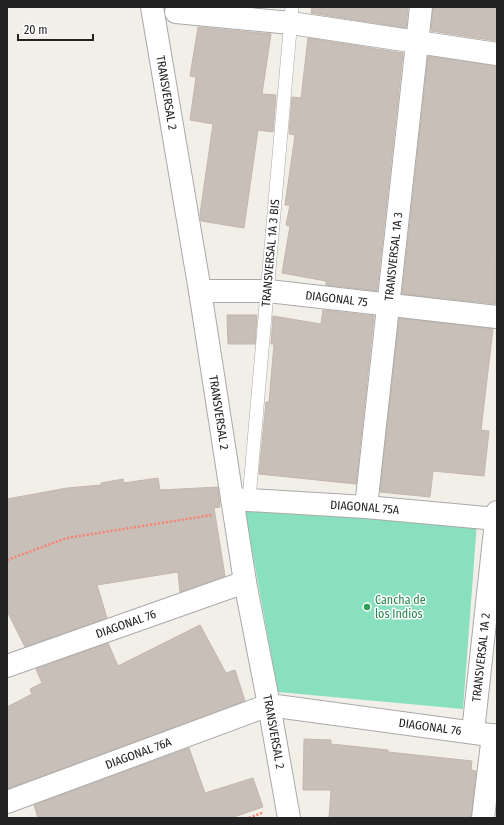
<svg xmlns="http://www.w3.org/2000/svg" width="504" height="825" font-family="'Fira Sans Condensed',sans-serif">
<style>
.pitch{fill:#88e0be}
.building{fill:#c7bfb8;stroke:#c4b6ab}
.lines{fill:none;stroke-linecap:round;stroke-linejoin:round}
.service-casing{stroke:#a9a9a9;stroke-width:14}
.minor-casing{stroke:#a9a9a9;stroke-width:24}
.tertiary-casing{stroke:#a9a9a9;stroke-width:24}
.path{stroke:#fa8072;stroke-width:2.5;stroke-dasharray:2 2;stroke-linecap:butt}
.service{stroke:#fff;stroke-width:13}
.minor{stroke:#fff;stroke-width:22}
.tertiary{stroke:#fff;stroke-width:22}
.leisure-dot{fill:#2e9e5b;stroke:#fff;stroke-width:1.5}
.labels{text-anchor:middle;stroke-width:3;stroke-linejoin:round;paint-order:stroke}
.street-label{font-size:12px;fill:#222;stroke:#fff}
.leisure-label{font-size:12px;fill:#27864d;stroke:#fff;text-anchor:start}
</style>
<rect width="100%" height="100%" fill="#f2efe9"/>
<path class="pitch" d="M244,506L477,522L463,709L278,692Z"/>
<path class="building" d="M312,7H408L406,28L311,13Z
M433,7H497V41L431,31Z
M198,27L271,34L262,94L276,95L273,132L258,130L244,228L201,221L200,214L213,124L190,120L196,77L190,76Z
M308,38L403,53L377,291L326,285V281L282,273L290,226L286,225L290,205H285L295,135L289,134L292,97L301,98Z
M428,56L497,66L496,304L402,294Z
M323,310L374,316L356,484L259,474L266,402H269L274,344H271L273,316L321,324Z
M227,315H257L255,344H228Z
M399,318L493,329L481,430L489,431L484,476L433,471L430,497L380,492Z
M158,478L160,490L218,487L220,507L214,508L225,576L180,592L178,572L97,585L107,618L25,647L7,611V499L67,488L101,485V483L123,479L124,483Z
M200,625L226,673L235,670L245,701L7,789V707L32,694L30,689L42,683L36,669L108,643L118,666Z
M304,739L331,740V744L388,750V752L472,761L471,770L476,771L471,818H329L331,790H303Z
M189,748L205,793L253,778L263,807L231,818H38L34,805Z"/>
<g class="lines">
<defs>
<g id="service">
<path id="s1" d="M249,499L292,7"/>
</g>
<g id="minor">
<path d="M176,12L291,23L497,54"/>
<path id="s2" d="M200,291H268L497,317"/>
<path id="s3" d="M232,499L366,507L497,519"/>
<path id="s4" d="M366,507L421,7"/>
<path id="s5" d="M7,666L245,582"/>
<path id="s6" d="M473,732L497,512"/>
<path id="s7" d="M7,802L269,705L497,736"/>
<path d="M483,818L493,735"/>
</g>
<g id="tertiary">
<path id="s8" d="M152,7L200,291L245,582L269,705L289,818"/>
</g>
</defs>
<use href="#service" class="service-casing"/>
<use href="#minor" class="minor-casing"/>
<use href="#tertiary" class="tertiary-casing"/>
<path class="path" d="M7,560L67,538L212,515
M249,818L264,812"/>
<use href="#service" class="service"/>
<use href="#minor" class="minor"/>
<use href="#tertiary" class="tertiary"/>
</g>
<circle class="leisure-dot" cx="367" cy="607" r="4"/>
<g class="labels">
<g class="street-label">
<text dy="4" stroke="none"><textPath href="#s8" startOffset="87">TRANSVERSAL 2</textPath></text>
<text dy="4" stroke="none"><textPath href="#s1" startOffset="247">TRANSVERSAL 1A 3 BIS</textPath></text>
<text dy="4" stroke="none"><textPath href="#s4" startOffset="252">TRANSVERSAL 1A 3</textPath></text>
<text dy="4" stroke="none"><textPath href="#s2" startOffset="137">DIAGONAL 75</textPath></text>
<text dy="4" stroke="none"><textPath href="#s8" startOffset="411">TRANSVERSAL 2</textPath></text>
<text dy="4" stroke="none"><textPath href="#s3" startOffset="133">DIAGONAL 75A</textPath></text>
<text dy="4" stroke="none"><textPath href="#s5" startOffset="126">DIAGONAL 76</textPath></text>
<text dy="4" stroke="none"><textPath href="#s6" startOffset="75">TRANSVERSAL 1A 2</textPath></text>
<text dy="4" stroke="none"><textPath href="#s7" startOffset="442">DIAGONAL 76</textPath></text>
<text dy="4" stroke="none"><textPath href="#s8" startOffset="735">TRANSVERSAL 2</textPath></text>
<text dy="4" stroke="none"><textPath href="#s7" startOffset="140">DIAGONAL 76A</textPath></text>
</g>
<g class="leisure-label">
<text x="375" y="604">Cancha de<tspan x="375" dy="14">los Indios</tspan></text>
</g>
</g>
<rect width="504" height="825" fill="none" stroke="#222222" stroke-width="16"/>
<path d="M18 34v6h75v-6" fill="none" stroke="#222222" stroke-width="2"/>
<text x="24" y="34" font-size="12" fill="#222222" stroke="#ffffff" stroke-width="3" paint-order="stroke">20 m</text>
</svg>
